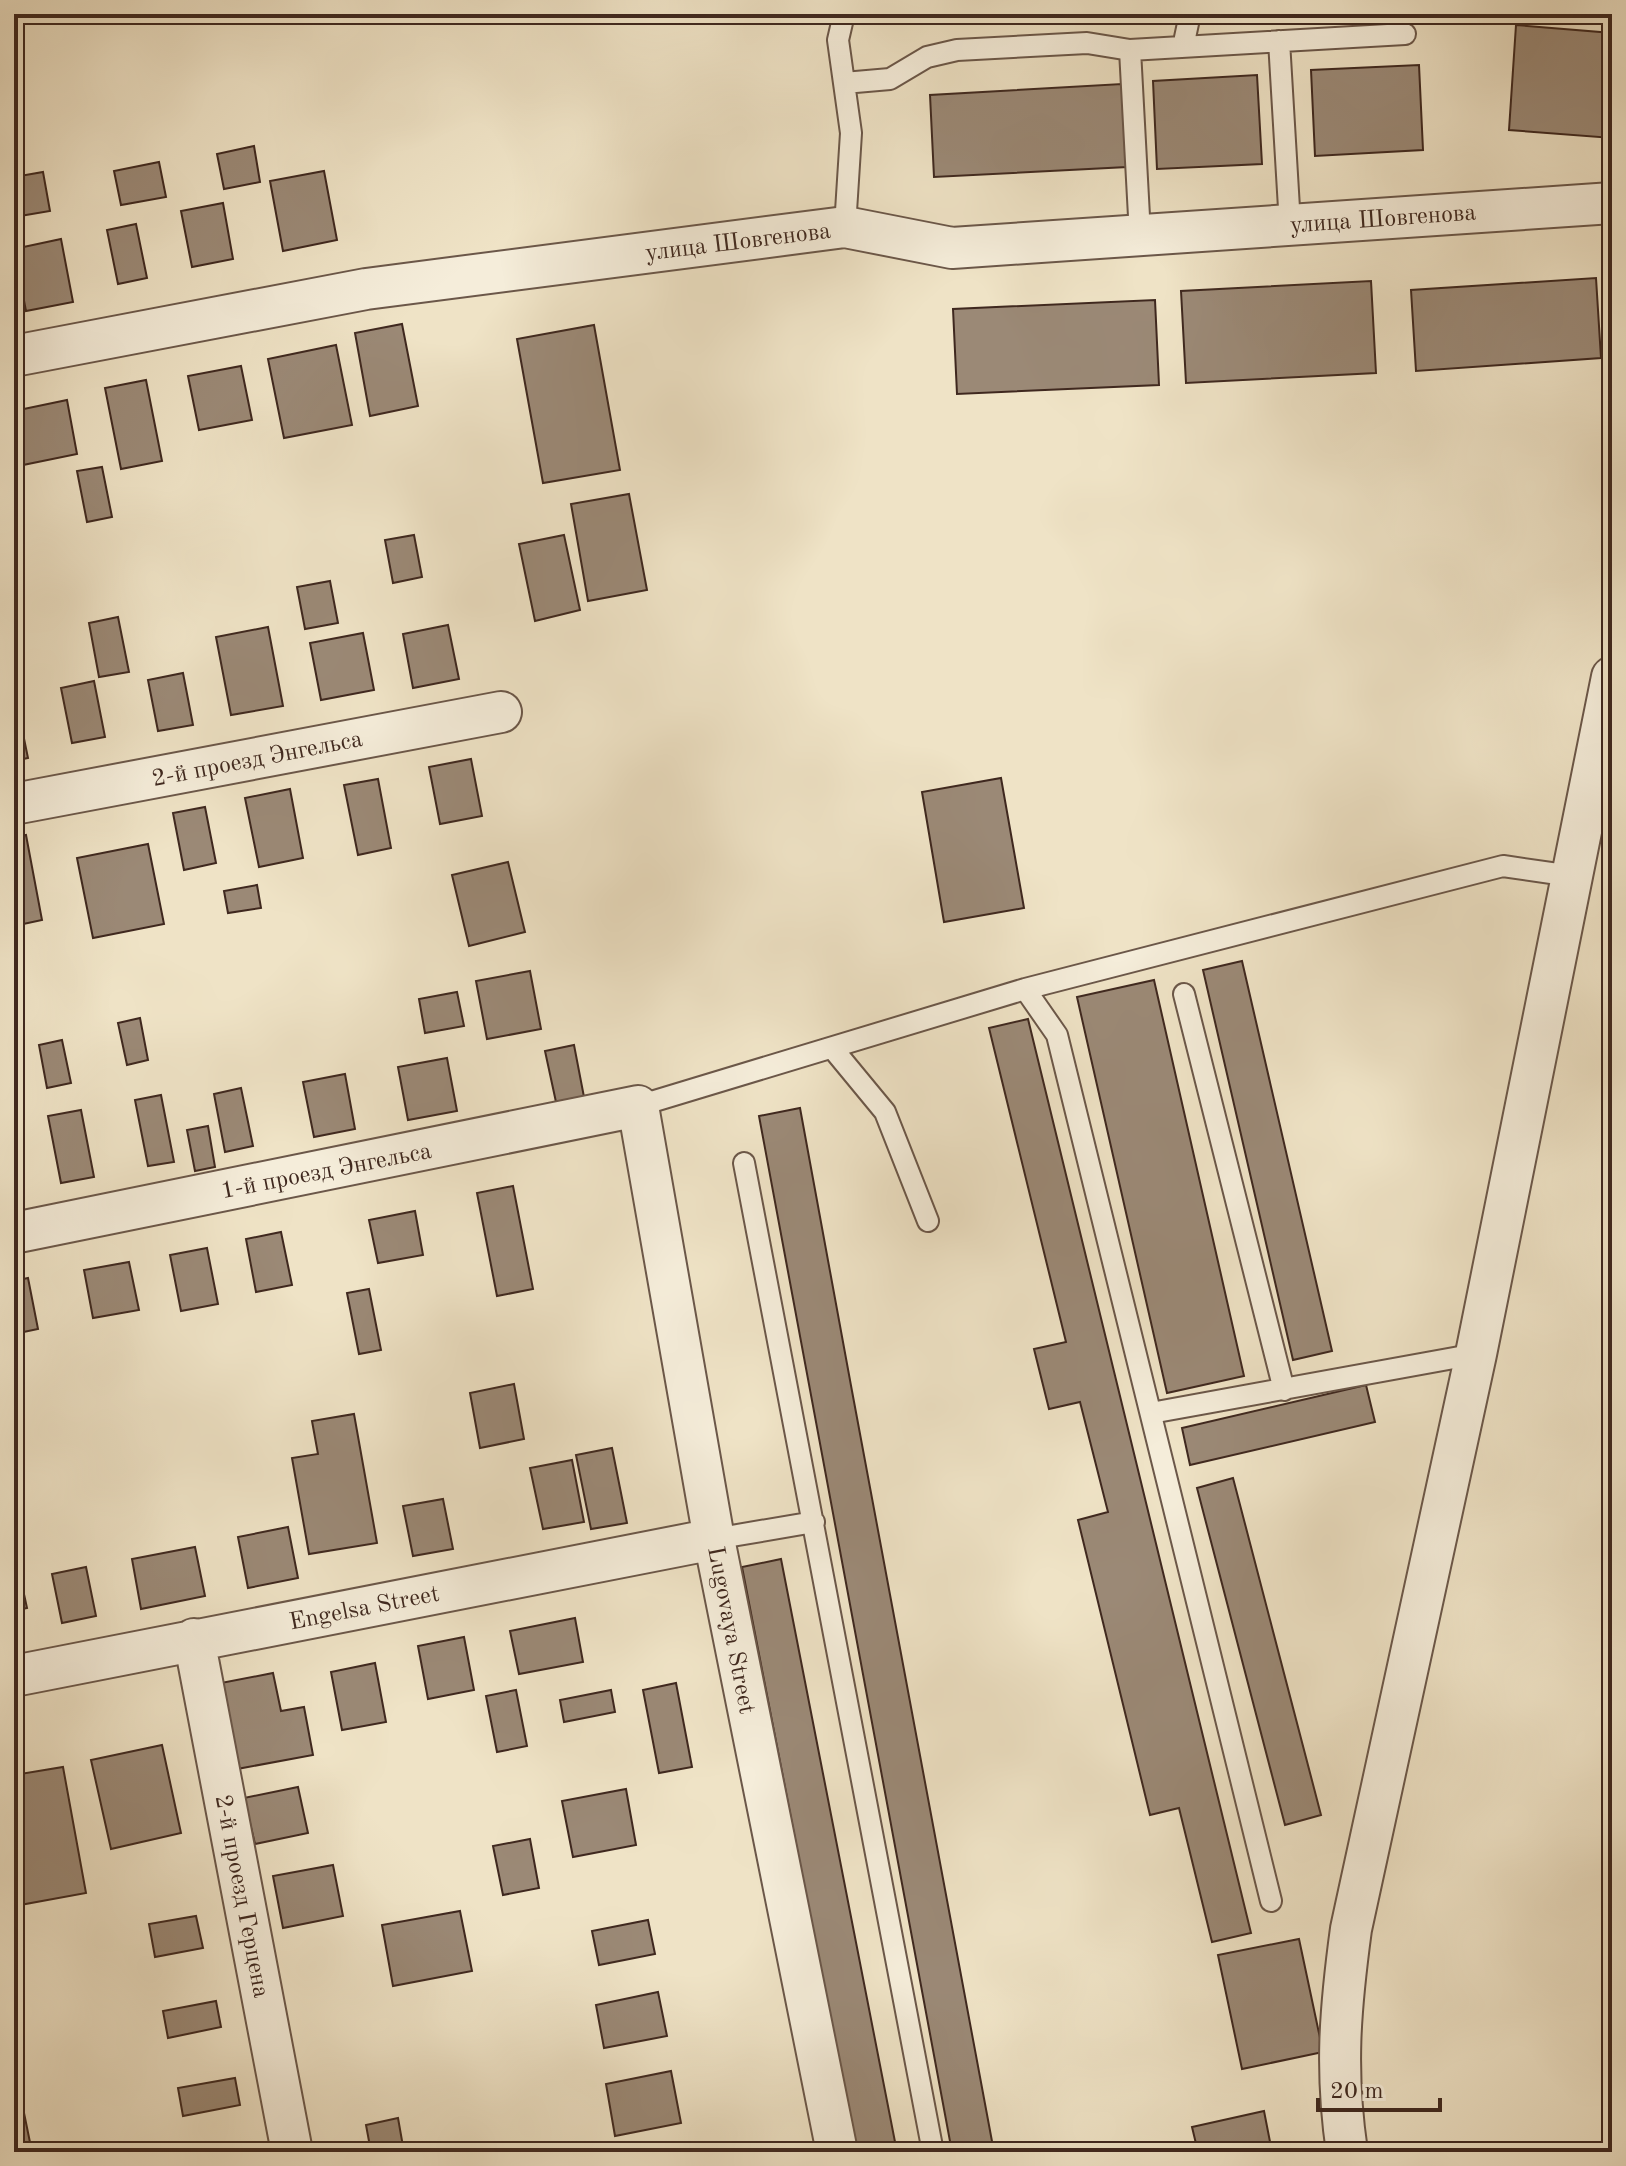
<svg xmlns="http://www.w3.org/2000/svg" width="1626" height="2166" font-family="'Old Standard TT',serif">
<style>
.building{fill:#9b8976;stroke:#3f281f;stroke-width:2}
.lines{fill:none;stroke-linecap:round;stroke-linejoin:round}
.lane-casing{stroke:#6b5749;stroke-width:24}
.street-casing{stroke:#6b5749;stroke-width:44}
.lane{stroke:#f5edda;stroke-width:20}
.street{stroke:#f5edda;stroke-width:40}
.labels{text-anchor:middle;stroke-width:6;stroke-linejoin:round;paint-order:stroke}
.street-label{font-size:24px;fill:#3f281f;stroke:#f5edda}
</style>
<rect width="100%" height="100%" fill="#efe3c6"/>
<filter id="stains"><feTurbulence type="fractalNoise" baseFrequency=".0025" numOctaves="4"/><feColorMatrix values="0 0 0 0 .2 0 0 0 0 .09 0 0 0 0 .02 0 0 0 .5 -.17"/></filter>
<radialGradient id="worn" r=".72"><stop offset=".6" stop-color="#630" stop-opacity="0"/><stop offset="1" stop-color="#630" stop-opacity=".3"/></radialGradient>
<path class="building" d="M1516,25L1612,33V138L1509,130Z
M1419,65L1423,150L1315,156L1311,70Z
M1257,75L1262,164L1157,169L1153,81Z
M1122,84L1127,167L934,177L930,95Z
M254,146L260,182L224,189L217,154Z
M159,162L166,197L121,205L114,171Z
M324,171L337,240L283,251L270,181Z
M43,172L50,211L14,217V177Z
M223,203L233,259L192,267L181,211Z
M136,224L147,278L118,284L107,230Z
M61,239L73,302L26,311L14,249Z
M1596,278L1601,358L1416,371L1411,290Z
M1371,281L1376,373L1186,383L1181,291Z
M1155,300L1159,385L957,394L953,309Z
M402,324L418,406L370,416L355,333Z
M594,325L620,470L543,483L517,339Z
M336,345L352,425L284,438L268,359Z
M241,366L252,420L199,430L188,376Z
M146,380L162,461L121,469L105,388Z
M67,400L77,454L23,465L14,411Z
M102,467L112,517L87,522L77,471Z
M629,494L647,590L588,601L571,504Z
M414,535L422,577L393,583L385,540Z
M564,535L580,610L535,621L519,544Z
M330,581L338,623L305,629L297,587Z
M118,617L129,672L99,677L89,623Z
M448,625L459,679L413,688L403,634Z
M268,627L283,706L231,715L216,637Z
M363,633L374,690L321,700L310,643Z
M183,673L193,725L158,731L148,680Z
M94,681L105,737L72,743L61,688Z
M14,690L28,758L14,761Z
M471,759L482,816L440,824L429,767Z
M1001,778L1024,908L944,922L922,792Z
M378,779L391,848L358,855L344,785Z
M290,789L303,858L259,867L245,798Z
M205,807L216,863L184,870L173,813Z
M26,835L42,920L14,926V837Z
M148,844L164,924L93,938L77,858Z
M508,862L525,932L469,946L452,875Z
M257,885L261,908L228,913L224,891Z
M1242,961L1332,1351L1293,1360L1203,970Z
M530,971L541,1029L487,1039L476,981Z
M1154,980L1244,1376L1167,1393L1077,997Z
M457,992L464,1026L425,1033L419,999Z
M140,1018L148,1060L127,1065L118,1023Z
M1028,1019L1251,1933L1212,1942L1179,1808L1150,1815L1078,1520L1108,1512L1080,1402L1049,1409L1034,1349L1066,1342L989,1028Z
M62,1040L71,1083L47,1088L39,1045Z
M574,1045L584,1097L556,1102L545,1051Z
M447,1058L457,1111L408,1120L398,1067Z
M345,1074L355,1129L314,1137L303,1082Z
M241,1088L253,1146L225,1152L214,1094Z
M161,1095L174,1162L148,1166L135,1100Z
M800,1108L852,1391L994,2152H952L759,1116Z
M81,1110L94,1177L61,1183L48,1116Z
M208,1126L215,1167L195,1171L187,1130Z
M513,1186L533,1289L497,1296L477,1193Z
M415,1211L423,1255L378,1263L369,1220Z
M281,1232L292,1285L256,1292L246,1239Z
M207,1248L218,1304L181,1311L170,1255Z
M129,1262L139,1310L93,1318L84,1270Z
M28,1278L38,1329L14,1334V1281Z
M369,1289L381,1350L359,1354L347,1293Z
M514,1384L524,1439L480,1448L470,1393Z
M1366,1385L1375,1422L1190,1465L1182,1428Z
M354,1414L377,1543L309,1554L292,1458L318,1454L312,1421Z
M612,1448L627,1523L591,1529L576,1455Z
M572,1460L584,1522L543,1529L530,1468Z
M1233,1478L1321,1815L1285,1825L1197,1488Z
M443,1499L453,1549L413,1556L403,1506Z
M288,1527L298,1578L248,1588L238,1537Z
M195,1547L205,1596L141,1609L132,1559Z
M14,1548L27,1608L14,1611Z
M781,1559L897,2152H856L742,1567Z
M86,1567L96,1616L62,1623L52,1574Z
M575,1618L583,1662L519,1674L510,1631Z
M464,1637L474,1690L428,1699L418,1646Z
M375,1663L386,1722L342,1730L331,1672Z
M273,1673L281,1711L304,1707L313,1755L237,1769L221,1683Z
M676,1683L692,1767L659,1773L643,1690Z
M516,1690L527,1746L497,1752L486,1696Z
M611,1690L615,1712L564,1722L560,1700Z
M162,1745L181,1833L111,1849L91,1760Z
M63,1767L86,1893L20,1905L14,1870V1775Z
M298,1787L308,1833L255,1844L244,1798Z
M626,1789L636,1845L573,1857L562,1801Z
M530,1839L539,1888L503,1895L493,1846Z
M333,1865L343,1916L283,1928L273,1876Z
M460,1911L472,1971L393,1986L382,1925Z
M196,1916L203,1948L155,1957L149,1924Z
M648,1920L655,1954L599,1965L592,1931Z
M1299,1939L1323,2052L1242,2069L1218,1955Z
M658,1992L667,2036L604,2048L596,2005Z
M216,2001L221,2027L168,2038L163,2011Z
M671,2071L681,2123L615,2136L606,2084Z
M235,2078L240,2105L183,2116L178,2088Z
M1264,2111L1272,2152H1198L1192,2127Z
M24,2113L32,2152H14V2115Z
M398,2118L404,2152H371L366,2125Z"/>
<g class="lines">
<defs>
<path id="lane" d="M844,14L838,40L851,133L845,227
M1279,41L1290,225
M1183,47L1190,14
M1130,50L1140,235
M844,83L890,79L927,57L957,50L1087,43L1130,50L1405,34
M1025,989L1057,1035L1271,1901
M1184,994L1284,1390
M833,1049L885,1112L928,1221
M638,1106L1025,989L1503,866L1572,876
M744,1163L933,2152
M1151,1413L1476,1354
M714,1539L814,1522"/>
<path id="street" d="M14,356L366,289L845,227L952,248L1612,203
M14,804L501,712
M14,1233L638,1106L714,1539L837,2152
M194,1639L292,2152
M14,1676L714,1539
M1347,2152C1335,2071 1340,2010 1351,1929L1476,1354L1612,677"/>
</defs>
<use href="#lane" class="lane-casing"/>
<use href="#street" class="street-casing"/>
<use href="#lane" class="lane"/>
<use href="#street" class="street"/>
</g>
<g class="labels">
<g class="street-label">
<text transform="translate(1383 218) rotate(-4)" y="8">улица Шовгенова</text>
<text transform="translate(738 241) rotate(-7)" y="8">улица Шовгенова</text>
<text transform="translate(257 758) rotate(-11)" y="8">2-й проезд Энгельса</text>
<text transform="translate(326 1170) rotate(-11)" y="8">1-й проезд Энгельса</text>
<text transform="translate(364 1607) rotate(-11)" y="8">Engelsa Street</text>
<text transform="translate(732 1630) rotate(79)" y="8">Lugovaya Street</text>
<text transform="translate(243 1896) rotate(79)" y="8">2-й проезд Герцена</text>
</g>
</g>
<rect width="1626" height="2166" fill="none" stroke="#efe3c6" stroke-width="48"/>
<rect x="16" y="16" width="1594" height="2134" fill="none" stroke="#3f281f" stroke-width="4"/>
<rect x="24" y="24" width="1578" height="2118" fill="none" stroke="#3f281f" stroke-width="2"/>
<path d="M1318 2098v12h122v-12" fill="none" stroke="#3f281f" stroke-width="4"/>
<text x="1330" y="2098" font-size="24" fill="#3f281f" stroke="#f5edda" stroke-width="6" paint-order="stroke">20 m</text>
<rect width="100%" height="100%" filter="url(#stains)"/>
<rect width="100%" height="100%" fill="url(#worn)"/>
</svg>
